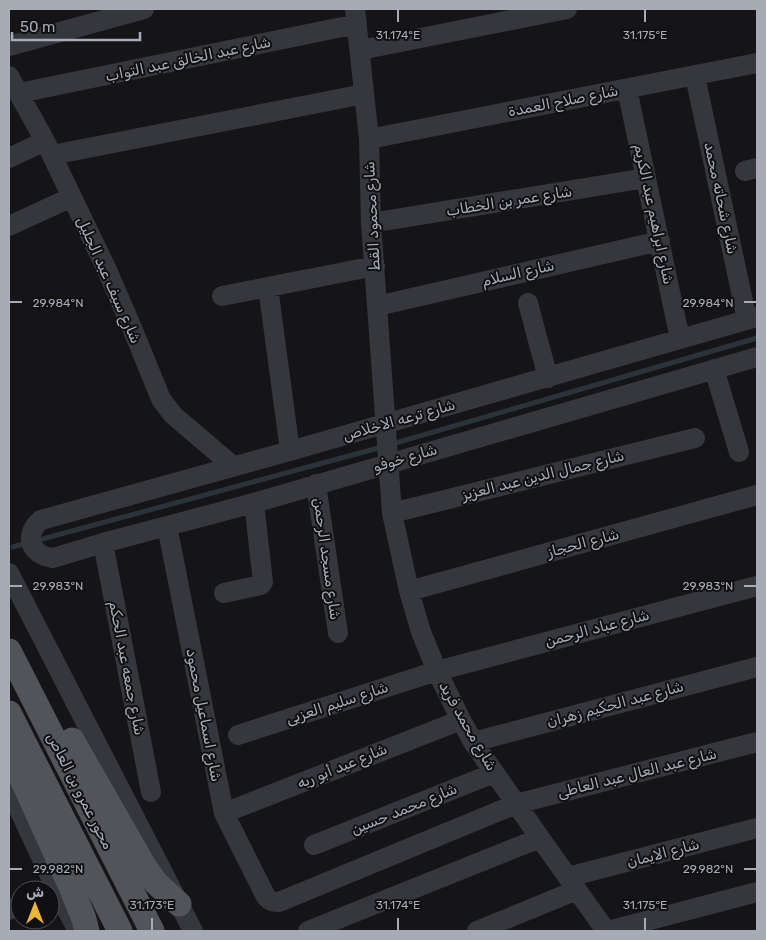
<svg xmlns="http://www.w3.org/2000/svg" width="766" height="940" font-family="Rubik,'Noto Naskh Arabic',sans-serif">
<style>
.lines{fill:none;stroke-linecap:round;stroke-linejoin:round}
.stream{stroke:#2b333a;stroke-width:5}
.minor{stroke:#36373c;stroke-width:20}
.major{stroke:#52545a;stroke-width:25}
.ticks{fill:none;stroke:#a7abb6;stroke-width:2}
.labels{text-anchor:middle;stroke-width:4;stroke-linejoin:round;paint-order:stroke}
.street-label{font-size:15px;fill:#a7abb6;stroke:#101012}
.ticks-label{font-size:12px;text-anchor:middle;fill:#a7abb6;stroke:#101012;stroke-width:4;stroke-linejoin:round;paint-order:stroke}
</style>
<rect width="100%" height="100%" fill="#151517"/>
<g class="lines">
<path class="stream" d="M392,444L757,338
M35,541L382,447
M13,547L27,543"/>
<path class="minor" d="M355,9L369,139L371,223L392,513L409,591L421,632L437,671L461,720L473,742L540,838L606,931
M9,46L144,9
M360,50L567,9
M9,76L45,141L107,270L132,328L161,399L173,415L233,466
M695,76L747,320
M627,89L680,339
M19,93L357,24
M369,139L757,63
M52,155L364,94
M9,158L45,141
M745,171L757,168
M371,223L646,178
M9,226L72,197
M268,287L290,451
M222,296L375,266
M528,303L548,378
M377,306L660,241
M757,317L290,451L41,520C23,535 30,555 53,558L103,543L254,503L757,357
M714,369L739,452
M316,484L338,633
M392,513L695,438
M167,526L224,813L265,895C269,901 272,902 279,902L516,804L757,742
M103,543L151,792
M9,573L193,931
M409,591L757,495
M224,593L261,585L263,582L254,503
M238,735L437,671L757,586
M473,742L757,667
M9,788L56,889L78,931
M224,813L461,720
M314,845L494,773
M568,877L757,828
M9,910L20,905
M308,931L540,838
M477,931L577,890
M608,931L757,892"/>
<path class="major" d="M9,651L152,931
M9,713L120,931
M72,740L144,866L156,883L179,904
M9,750L71,887L84,919L87,931"/>
</g>
<path class="ticks" d="M398,10V22M645,10V22M10,302H22M744,302H756M10,586H22M744,586H756M10,869H22M744,869H756M152,918V930M398,918V930M645,918V930"/>
<g class="labels">
<g class="street-label">
<text transform="translate(188 59) rotate(-12)" y="5">شارع عبد الخالق عبد التواب</text>
<text transform="translate(563 101) rotate(-11)" y="5">شارع صلاح العمدة</text>
<text transform="translate(721 198) rotate(78)" y="5">شارع شحاته محمد</text>
<text transform="translate(509 201) rotate(-9)" y="5">شارع عمر بن الخطاب</text>
<text transform="translate(654 214) rotate(78)" y="5">شارع ابراهيم عبد الكريم</text>
<text transform="translate(372 216) rotate(-93)" y="5">شارع محمود القط</text>
<text transform="translate(518 273) rotate(-13)" y="5">شارع السلام</text>
<text transform="translate(109 280) rotate(66)" y="5">شارع سيف عبد الجليل</text>
<text transform="translate(399 420) rotate(-16)" y="5">شارع ترعه الاخلاص</text>
<text transform="translate(405 458) rotate(-16)" y="5">شارع خوفو</text>
<text transform="translate(543 475) rotate(-14)" y="5">شارع جمال الدين عبد العزيز</text>
<text transform="translate(583 543) rotate(-15)" y="5">شارع الحجاز</text>
<text transform="translate(327 559) rotate(82)" y="5">شارع مسجد الرحمن</text>
<text transform="translate(597 628) rotate(-15)" y="5">شارع عباد الرحمن</text>
<text transform="translate(127 668) rotate(79)" y="5">شارع جمعه عبد الحكم</text>
<text transform="translate(337 703) rotate(-18)" y="5">شارع سليم العزبى</text>
<text transform="translate(615 704) rotate(-15)" y="5">شارع عبد الحكيم زهران</text>
<text transform="translate(204 715) rotate(79)" y="5">شارع اسماعيل محمود</text>
<text transform="translate(468 726) rotate(60)" y="5">شارع محمد فريد</text>
<text transform="translate(342 766) rotate(-22)" y="5">شارع عيد أبو ريه</text>
<text transform="translate(637 773) rotate(-14)" y="5">شارع عبد العال عبد العاطى</text>
<text transform="translate(80 791) rotate(63)" y="5">محور عمرو بن العاص</text>
<text transform="translate(404 809) rotate(-22)" y="5">شارع محمد حسين</text>
<text transform="translate(663 853) rotate(-15)" y="5">شارع الايمان</text>
</g>
</g>
<g class="ticks-label">
<text x="398" y="39">31.174°E</text>
<text x="645" y="39">31.175°E</text>
<text x="58" y="307">29.984°N</text>
<text x="708" y="307">29.984°N</text>
<text x="58" y="590">29.983°N</text>
<text x="708" y="590">29.983°N</text>
<text x="58" y="873">29.982°N</text>
<text x="708" y="873">29.982°N</text>
<text x="152" y="909">31.173°E</text>
<text x="398" y="909">31.174°E</text>
<text x="645" y="909">31.175°E</text>
</g>
<rect width="766" height="940" fill="none" stroke="#a7abb6" stroke-width="20"/>
<g transform="translate(35 905)"><circle r="24" fill="#101012" stroke="#4c4e54"/>
<path d="M0-4L9 19L0 12L-9 19Z" fill="#ecb537"/>
<text y="-8" font-size="14" font-weight="bold" text-anchor="middle" fill="#a7abb6">ش</text>
</g>
<path d="M12 32v8h128v-8" fill="none" stroke="#a7abb6" stroke-width="2.5"/>
<text x="20" y="32" font-size="15" fill="#a7abb6" stroke="#101012" stroke-width="4" paint-order="stroke">50 m</text>
</svg>
